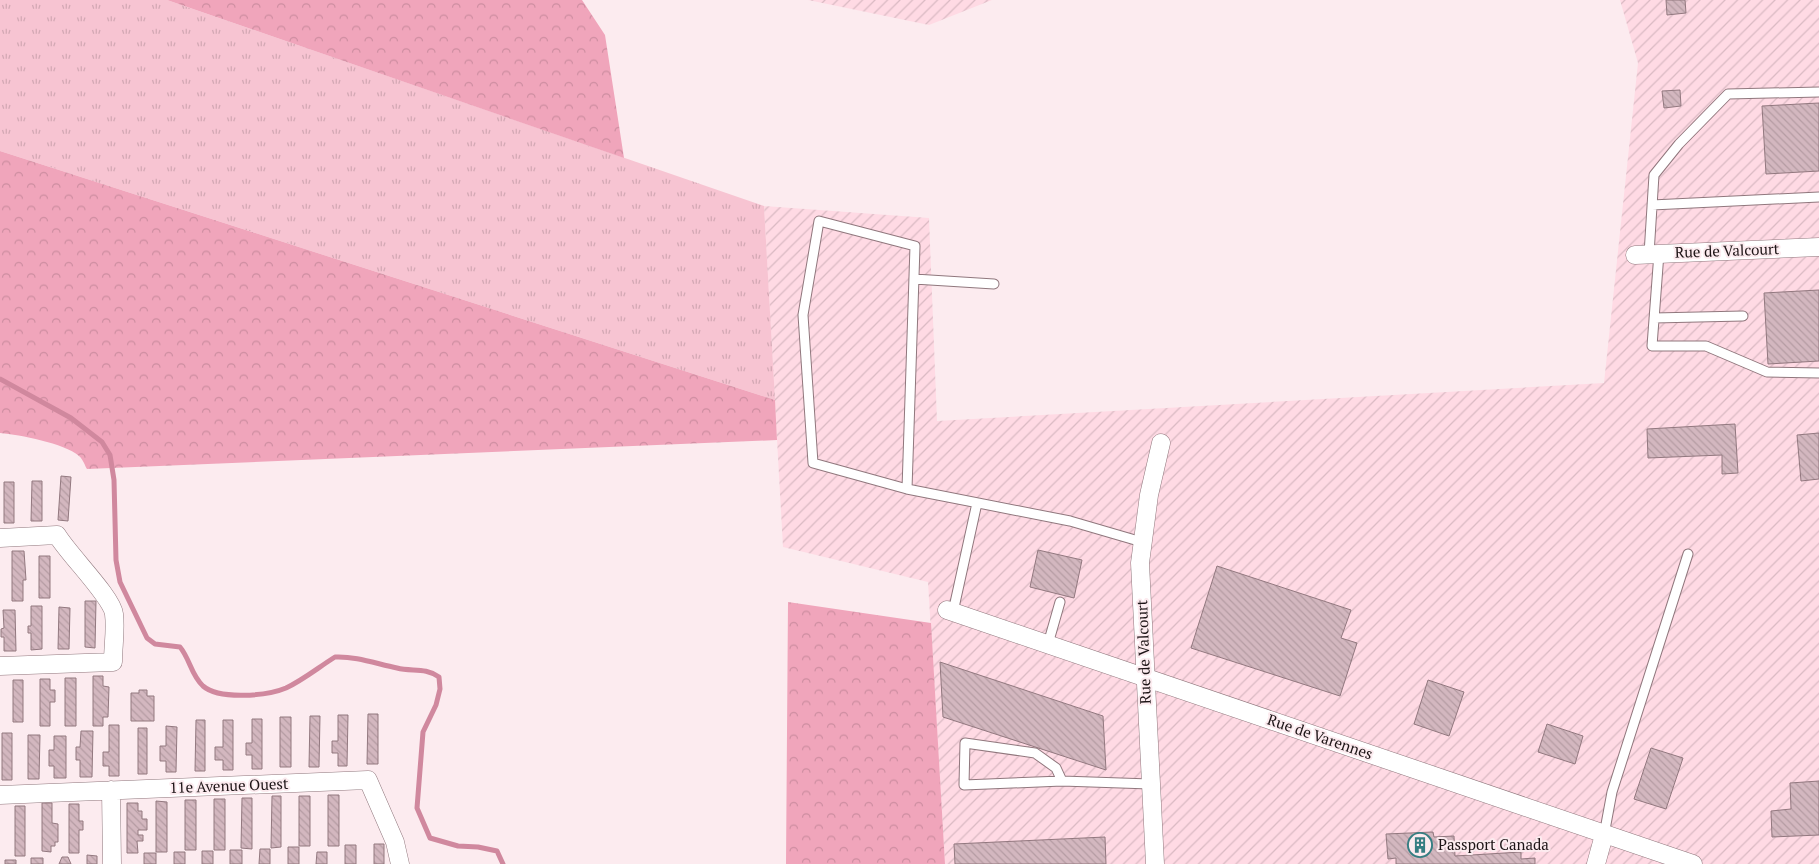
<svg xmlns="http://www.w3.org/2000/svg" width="1819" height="864" font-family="'PT Serif',serif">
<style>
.industrial{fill:url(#industrial-furrows)}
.grass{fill:url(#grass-tufts)}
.forest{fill:url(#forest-crowns)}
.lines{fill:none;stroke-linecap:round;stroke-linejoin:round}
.stream{stroke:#d0889e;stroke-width:5}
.building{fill:url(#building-back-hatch);stroke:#92787f}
.service-casing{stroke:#90777d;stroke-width:11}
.minor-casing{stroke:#90777d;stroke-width:19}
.service{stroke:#fff;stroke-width:9}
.minor{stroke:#fff;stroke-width:18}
.labels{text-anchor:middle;stroke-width:4;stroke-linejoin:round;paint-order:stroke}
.street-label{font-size:15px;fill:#1d1416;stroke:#fcebef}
.poi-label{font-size:15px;fill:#1d1416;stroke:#fcebef;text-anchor:start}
</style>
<defs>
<pattern id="industrial-furrows" width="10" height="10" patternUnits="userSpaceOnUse" patternTransform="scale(1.25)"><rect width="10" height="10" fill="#ffdae4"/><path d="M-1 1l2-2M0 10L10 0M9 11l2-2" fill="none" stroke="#dabac3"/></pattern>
<pattern id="grass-tufts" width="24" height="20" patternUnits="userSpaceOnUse" patternTransform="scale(1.25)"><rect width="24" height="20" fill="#f7c4d2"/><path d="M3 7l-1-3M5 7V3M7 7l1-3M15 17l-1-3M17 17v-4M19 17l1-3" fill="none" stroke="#d3a8b4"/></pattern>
<pattern id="forest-crowns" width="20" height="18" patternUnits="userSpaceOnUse" patternTransform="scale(1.25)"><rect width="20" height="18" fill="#f0a5bb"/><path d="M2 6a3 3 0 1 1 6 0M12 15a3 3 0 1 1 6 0" fill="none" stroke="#cd8da0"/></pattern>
<pattern id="building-back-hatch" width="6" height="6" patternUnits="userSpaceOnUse" patternTransform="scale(1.25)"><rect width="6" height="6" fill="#d3b7bf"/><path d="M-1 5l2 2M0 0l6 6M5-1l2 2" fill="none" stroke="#b59ca3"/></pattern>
</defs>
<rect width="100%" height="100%" fill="#fcebef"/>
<path class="industrial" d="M808,0H992L929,25Z
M1620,0H1819V864H945L928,582L783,547L764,206L929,218L937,421L1604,383L1638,63Z"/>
<path class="grass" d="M0,0H167L764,206L775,400L0,151Z"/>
<path class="forest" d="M167,0H582L605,35L624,158Z
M0,151L775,400L777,440L87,469C85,466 83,459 79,456C64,443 20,435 0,433Z
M788,602L931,623L945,864H786Z"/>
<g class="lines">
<path class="stream" d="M0,379L71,418L102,442L110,455L114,480L116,560L120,582L147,638L155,644L180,647C190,659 191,675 203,686C219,700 267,696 286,688C303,680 319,667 335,657C356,656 377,664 397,668C412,672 425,667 439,677L440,689L436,705L423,732L417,808L430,838L458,846L478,847L497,851L503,864"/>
</g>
<path class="building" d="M1666,0H1685L1686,13L1667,15Z
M1680,90L1681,106L1664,108L1662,91Z
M1819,103V171L1766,174L1762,106Z
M1819,290V361L1768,364L1764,293Z
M1735,424L1738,473L1722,474V455L1648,458L1647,429Z
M1819,433V479L1801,481L1797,435Z
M61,476L71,477L68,521L58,520Z
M32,481H42V521H31Z
M4,482H14V523H4Z
M1038,550L1082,560L1074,598L1030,587Z
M12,551H24L26,580H23V601H12Z
M39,556H50V598H39Z
M1217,566L1351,610L1341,638L1357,643L1340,696L1191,648Z
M85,601H96L95,648L85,647Z
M31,606H42V649L31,650V633H28V626H31Z
M59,607L70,608L69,649H58Z
M3,610H15L16,651H4V637H1V629L4,628Z
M940,662L1103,716L1106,770L943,717Z
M93,676H103V686L109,687L108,717H103V726H93Z
M65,678H76V726H65Z
M40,679H50V690H55V702H50V726H40Z
M13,680H23V722H13Z
M1428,680L1464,692L1449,736L1414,724Z
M139,690H147V696H154V721H131V693H139Z
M368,714H378V764H367Z
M338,715H348L347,766H338V753H332V741H338Z
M310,716H320L319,767H309Z
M280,717H291V767H280Z
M252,719H262V769H252V755H246V743H252Z
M196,720H205V771H195Z
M223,720H233V770H223V760H215V747H223Z
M1547,724L1583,736L1575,764L1538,752Z
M109,725H119V776H109V766H103V752H109Z
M166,726L177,727L176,772H166V761H160V746H166Z
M138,728H147V774H138Z
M81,731H93L92,777H80V760H76V747H80Z
M2,733H12V780H2Z
M28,735H40L39,779H28Z
M54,736H66V778H54V766H49V750H54Z
M1651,748L1683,758L1666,809L1634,799Z
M1819,781V835L1772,837L1771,811L1791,809L1790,783Z
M328,795H339V846H328Z
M272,796H281V847L271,848Z
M299,796H310V846H299Z
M242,798H252V849L241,848Z
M214,799H225V850H214Z
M185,800H196V850H185Z
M156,801L167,802V852H156Z
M42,803H52V823L58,824V842H55V846H51V852L42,851Z
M127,803H138V811H142V819H147V830H138V835H143V841H137L138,853H127Z
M69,804H79V821H83V830H79V853H69Z
M15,806H25V856H15Z
M1433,832L1434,837L1454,836L1455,856L1521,852V859L1535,858V864H1396V858L1388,859L1386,834Z
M1105,837L1106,864H955L954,844Z
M374,844H384V864H374Z
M345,845H356V864H345Z
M288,847H299V864H288Z
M260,849H270V864H259Z
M230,850H242V864H230Z
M202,851H213V864H202Z
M174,852H185V864H174Z
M317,852H327V864H316Z
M144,853H156V864H144Z
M87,855L97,856V864H87Z
M62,857H68L71,864H59Z
M31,858H43V864H31Z
M5,860H16V864H5Z"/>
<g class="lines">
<defs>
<path id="service" d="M1652,205L1819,197
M1659,253L1652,346H1706L1767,372L1819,373
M1649,254L1654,175L1679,144L1728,94L1819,92
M914,279L994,284
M1654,318L1743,316
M907,489L915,246L819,221L803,315L813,463L907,489L1070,521L1142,542
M953,612L977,503
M1048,644L1060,602
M1062,781L1056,768L1035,753L965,743L964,785L1062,781L1150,784
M1604,835L1612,792L1688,554"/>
<path id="minor" d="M1635,255L1819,247
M0,538L57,535C69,555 112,597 114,614C116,630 113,646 113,662L0,666
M947,610L1693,864
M111,790L112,864
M0,795L368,780L395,842L400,864
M1155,864L1140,563L1149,495L1161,443
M1596,864L1604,835"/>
</defs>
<use href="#service" class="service-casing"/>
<use href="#minor" class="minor-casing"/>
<use href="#service" class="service"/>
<use href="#minor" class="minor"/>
</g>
<defs>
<symbol id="building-ring" viewBox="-11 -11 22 22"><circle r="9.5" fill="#fcebef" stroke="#357e82" stroke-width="1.5"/><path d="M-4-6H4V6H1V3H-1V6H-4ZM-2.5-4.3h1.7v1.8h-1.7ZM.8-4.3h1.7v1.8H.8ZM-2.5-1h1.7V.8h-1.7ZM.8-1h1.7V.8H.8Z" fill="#357e82"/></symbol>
</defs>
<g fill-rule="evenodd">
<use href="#building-ring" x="1406" y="831" width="28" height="28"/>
</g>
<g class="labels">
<g class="street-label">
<text transform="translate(1727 251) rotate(-2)" y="5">Rue de Valcourt</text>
<text transform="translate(1144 652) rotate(-92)" y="5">Rue de Valcourt</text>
<text transform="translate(1320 737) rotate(19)" y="5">Rue de Varennes</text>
<text transform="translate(229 786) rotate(-2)" y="5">11e Avenue Ouest</text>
</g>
<g class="poi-label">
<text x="1438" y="850">Passport Canada</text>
</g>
</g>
</svg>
